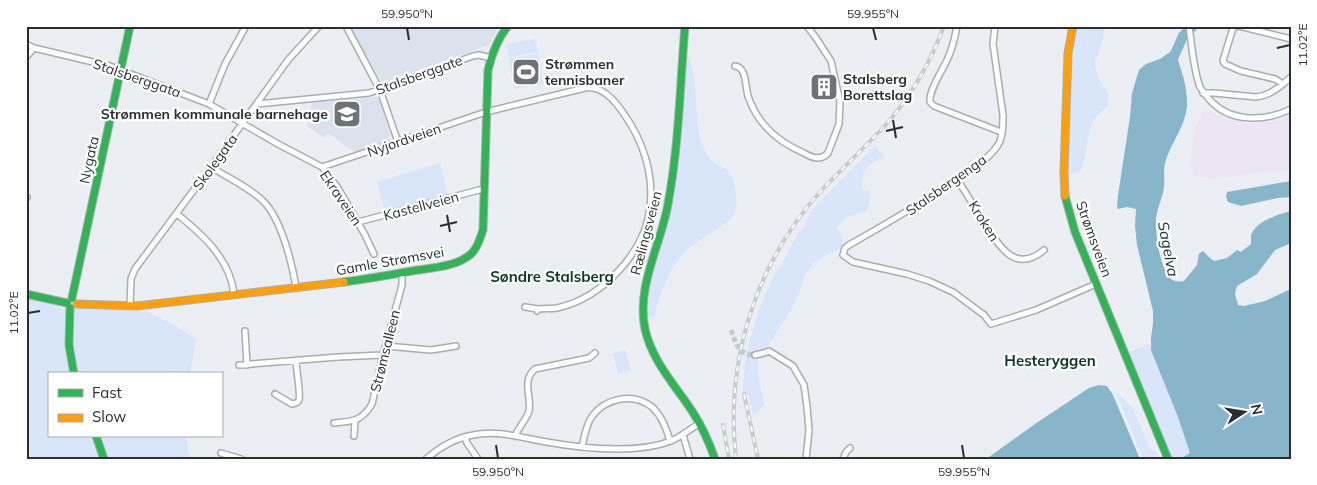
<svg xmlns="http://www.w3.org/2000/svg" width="1317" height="485" font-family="Mulish,sans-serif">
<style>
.industrial{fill:#ede5f1}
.built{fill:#dbe2ed}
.green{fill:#d9e6fa}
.water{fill:#87b6cb}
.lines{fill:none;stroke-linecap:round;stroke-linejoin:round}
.river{stroke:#87b6cb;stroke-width:10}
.street-tunnel{stroke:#c5c8cd;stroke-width:5;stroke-dasharray:5 2.5;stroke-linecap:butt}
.street-casing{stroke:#aaadb0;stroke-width:8}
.fast-casing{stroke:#aaadb0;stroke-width:9}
.slow-casing{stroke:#aaadb0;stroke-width:9}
.street{stroke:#fcfdfd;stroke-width:5}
.fast{stroke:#30b455;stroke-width:7}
.slow{stroke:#ff9f0a;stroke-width:7}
.rail-casing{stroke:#c9cacc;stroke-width:4}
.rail{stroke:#fff;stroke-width:2;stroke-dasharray:5.5;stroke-linecap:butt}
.ticks{fill:none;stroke:#2b2d31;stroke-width:2}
.labels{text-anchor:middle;stroke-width:4.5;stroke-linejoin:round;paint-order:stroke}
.poi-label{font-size:14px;font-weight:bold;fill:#2b2d31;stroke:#fff;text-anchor:start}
.street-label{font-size:14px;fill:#2b2d31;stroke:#fff}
.water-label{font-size:15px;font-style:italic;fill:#0f303c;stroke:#fff}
.neighbourhood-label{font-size:15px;font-weight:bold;fill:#093826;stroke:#fff}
.neatline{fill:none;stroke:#2b2d31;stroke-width:2}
.ticks-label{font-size:12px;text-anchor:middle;fill:#2b2d31}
</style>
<rect width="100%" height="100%" fill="#ebeff4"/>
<path class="industrial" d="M1204,109L1230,120L1250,124L1281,120L1291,114V169L1215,178L1199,177L1193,174L1190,163L1195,128L1201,118Z"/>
<path class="built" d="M349,26H499L489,45L388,81L382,82Z
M376,97L380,101L390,136L387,142L356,153L328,133L324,138L307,126L312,103Z"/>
<path class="green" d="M1065,26H1105L1103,39L1095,63L1097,75L1108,94V105C1104,110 1097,115 1094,120C1086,134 1088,156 1080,172L1062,175L1067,41Z
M535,39L538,52L509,57L506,44Z
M686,52C701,80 692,115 702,145C705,153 711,161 718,165C725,168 729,169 732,177C735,182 735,189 736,195C737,203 737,211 732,217C730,221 724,224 720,227C708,235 694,243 683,254C671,267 658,297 655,315L651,318L646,316L644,294L663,235Z
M538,54L543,84L514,89L509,59Z
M875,146L884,156C867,167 862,167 862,190L870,191L869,205L867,211L847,217L836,228L843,238L841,248L814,262L804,277L798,296L784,321L766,349L764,358L758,360V374L764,405L753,416L749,397L747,394L742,396L745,364L749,343L758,312L773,276L782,264L797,235L806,223L809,214L825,196Z
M440,163L449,198L386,215L377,182Z
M26,299L55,305L62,309L84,308L146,311L169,322L196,339L191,369L187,374H49V436H186L190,459H26Z
M1149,344L1193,453L1178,459H1173L1129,352Z
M625,350L631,370L618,374L613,353Z
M1115,390L1132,407L1151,450L1156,451L1160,459H1143Z"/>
<path class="water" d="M1175,51C1181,70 1188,87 1187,107C1185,127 1170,144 1165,163C1163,171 1165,179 1164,186C1163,197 1157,208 1156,219C1155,233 1160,268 1170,278C1174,282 1179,282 1184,281L1197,265L1199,254L1203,251L1210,258L1214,261L1227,258L1237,250L1241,252L1251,244C1251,241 1251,239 1251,236C1254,222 1279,214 1291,211V243L1275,250L1257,274L1237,286L1235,294L1238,305L1244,306L1265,301L1291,289V457L1288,459H1180L1190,453L1178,417L1151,350V338L1153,323V311L1137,245L1135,226L1136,209L1127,207L1118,209L1117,207L1118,195L1130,117L1132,93L1139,70L1146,64L1160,59L1170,52Z
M1291,181V197L1278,198L1241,206L1228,202L1226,197L1227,192Z
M1099,385L1107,386L1113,395L1140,459H986L1035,424L1089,388Z"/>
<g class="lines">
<path class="river" d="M1171,63L1183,36L1193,26"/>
<path class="street-tunnel" d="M731,330C736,343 738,355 755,355"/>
<defs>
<path id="street" d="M346,26L380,90L398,142
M957,26C955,37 953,47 948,58C943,70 929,89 930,102L934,106L1001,132
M995,26L993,44L1003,115C1003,125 1003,137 998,145C986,163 961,176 944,188C913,208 881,227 849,245L845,248L843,255L853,262L907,274L929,281L942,287L953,292L984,315L991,324L1036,310L1096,284
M1189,26C1192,46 1193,68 1200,87C1203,92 1205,95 1209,99C1230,123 1264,122 1291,109
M1238,26L1234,27L1232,31L1223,61L1225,64L1241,71L1275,79L1283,84L1291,77
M1239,26L1291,39
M26,44L34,48L110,66L209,104L278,144L322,167L338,188L365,235L374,254
M26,57L34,48
M735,66C747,68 745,86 748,96C757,123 778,142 804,153C812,158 821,161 828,153L839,124L840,102L831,61L816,38L807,26
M1203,93H1214L1256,97C1267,96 1274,91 1283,84
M209,104L225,64L246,26
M257,104L369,93L473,56L479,55L491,58
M211,167C228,178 249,187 263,201C281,218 292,263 296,287
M322,167L486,112L585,88C587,88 590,87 592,88C606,89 617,104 624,114C643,141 654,174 650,207C645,253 602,298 557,308C551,309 544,308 538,309L537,311
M957,179C966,193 975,208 984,222C998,244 1014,275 1044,250
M26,199L27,197
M177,214C203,235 230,259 234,294
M358,222L479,190H484
M130,306L131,279L135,269L211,167L288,60L319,26
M525,307L538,309
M245,331L247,365
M386,346L431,350L456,346
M755,355L764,353L769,351L793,366L804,385L807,407L809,430L806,459
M239,365L338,357L383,355
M275,394L292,404C295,403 297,404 299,400C301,394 296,368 296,361
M334,423C353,421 361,422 372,404L383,355L402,285V273
M683,435L690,459
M354,436L355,421
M515,436C519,427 526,420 529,411C532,397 521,381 535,369L589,358L595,353
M465,437L467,443L478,459
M582,447C584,437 586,426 591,418C604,398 633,392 652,407C661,415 667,430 670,441
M221,453L241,459
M426,459C440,447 455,438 473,435C496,430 519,437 541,441C579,448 634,455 671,441C681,437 690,429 700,423
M843,459L846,452L850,448"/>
<path id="fast" d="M685,26C680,85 679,145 668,204C661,245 636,286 645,329C652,361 675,385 692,411C702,426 709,442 715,459
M1065,196L1075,232L1168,459
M344,282C367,279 390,275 412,271C431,268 456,267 471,254C478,248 480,238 483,230L488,70C492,54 497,39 508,26
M26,294L67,303
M72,298L130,26
M70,308L69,345L74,374
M96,436L104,459"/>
<path id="slow" d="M1065,196L1064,172L1068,53L1073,26
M77,304L137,306L344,282"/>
</defs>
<use href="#street" class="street-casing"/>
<use href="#fast" class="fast-casing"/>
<use href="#slow" class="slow-casing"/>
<use href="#street" class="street"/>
<use href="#fast" class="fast"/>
<use href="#slow" class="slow"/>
<defs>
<path id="rail" d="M744,394L758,459
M723,425L729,459
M736,459C725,361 755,265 820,192C842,168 867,146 889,121C913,93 931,61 944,26"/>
</defs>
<use href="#rail" class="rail-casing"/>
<use href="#rail" class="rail"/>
</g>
<path class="ticks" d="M407,28L409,40M873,28L876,40M1277,48L1290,45M893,120L896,138M886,131L903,127M447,215L450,232M440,226L457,222M28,313L40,311M496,445L498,458M962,445L964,458"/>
<defs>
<symbol id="stadium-square" viewBox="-11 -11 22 22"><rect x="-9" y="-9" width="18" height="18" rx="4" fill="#6e7175" stroke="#fff"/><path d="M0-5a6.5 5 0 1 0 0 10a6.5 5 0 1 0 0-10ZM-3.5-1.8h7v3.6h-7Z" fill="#fff"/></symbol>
<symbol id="building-square" viewBox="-11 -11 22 22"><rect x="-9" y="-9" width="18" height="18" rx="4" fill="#6e7175" stroke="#fff"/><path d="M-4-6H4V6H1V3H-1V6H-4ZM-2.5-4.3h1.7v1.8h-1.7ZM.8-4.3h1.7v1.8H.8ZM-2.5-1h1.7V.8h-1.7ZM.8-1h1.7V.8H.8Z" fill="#fff"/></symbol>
<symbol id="school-square" viewBox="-11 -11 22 22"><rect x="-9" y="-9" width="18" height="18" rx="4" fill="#6e7175" stroke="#fff"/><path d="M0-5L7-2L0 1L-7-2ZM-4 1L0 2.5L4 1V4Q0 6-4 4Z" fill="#fff"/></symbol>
</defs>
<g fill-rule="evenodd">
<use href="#stadium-square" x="510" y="56" width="32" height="32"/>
<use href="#building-square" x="808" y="71" width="32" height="32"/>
<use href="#school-square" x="331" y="98" width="32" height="32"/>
</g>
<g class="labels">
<g class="poi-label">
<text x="545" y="69">Strømmen<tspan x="545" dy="16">tennisbaner</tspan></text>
<text x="843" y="84">Stalsberg<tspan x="843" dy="16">Borettslag</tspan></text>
<text x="328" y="119" text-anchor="end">Strømmen kommunale barnehage</text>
</g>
<g class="street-label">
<text transform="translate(419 75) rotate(-20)" y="5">Stalsberggate</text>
<text transform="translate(137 78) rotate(19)" y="5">Stalsberggata</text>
<text transform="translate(404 140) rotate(-19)" y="5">Nyjordveien</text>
<text transform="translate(89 160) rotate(-78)" y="5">Nygata</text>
<text transform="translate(215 162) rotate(-54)" y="5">Skolegata</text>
<text transform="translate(946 185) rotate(-35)" y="5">Stalsbergenga</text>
<text transform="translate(341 198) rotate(56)" y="5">Ekraveien</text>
<text transform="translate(421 206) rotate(-15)" y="5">Kastellveien</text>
<text transform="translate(984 221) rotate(58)" y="5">Kroken</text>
<text transform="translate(646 233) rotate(-75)" y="5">Rælingsveien</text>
<text transform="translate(1094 239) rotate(70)" y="5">Strømsveien</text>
<text transform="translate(390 261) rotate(-10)" y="5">Gamle Strømsvei</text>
<text transform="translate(385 351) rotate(-76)" y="5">Strømsalleen</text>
</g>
<g class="water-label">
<text transform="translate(1168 249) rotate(79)" y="5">Sagelva</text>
</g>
<g class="neighbourhood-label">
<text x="552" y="282">Søndre Stalsberg</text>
<text x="1050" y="366">Hesteryggen</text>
</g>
</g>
<rect width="1317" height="485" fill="none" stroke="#ffffff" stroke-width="55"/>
<rect x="48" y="372" width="175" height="65" fill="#ffffff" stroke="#aaabad"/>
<rect x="58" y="389" width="25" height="8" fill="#30b455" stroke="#aaabad"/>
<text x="92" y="398" font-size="15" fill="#2b2d31">Fast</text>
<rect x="58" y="414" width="25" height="8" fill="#ff9f0a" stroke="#aaabad"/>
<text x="92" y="422" font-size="15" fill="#2b2d31">Slow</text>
<g transform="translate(1244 412) rotate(78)" stroke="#ffffff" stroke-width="4" paint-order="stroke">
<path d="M0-4L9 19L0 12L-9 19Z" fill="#2b2d31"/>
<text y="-8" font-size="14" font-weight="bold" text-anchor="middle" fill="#2b2d31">N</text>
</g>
<rect x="28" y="28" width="1262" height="430" class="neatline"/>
<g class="ticks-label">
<text x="407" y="18">59.950°N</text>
<text x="873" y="18">59.955°N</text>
<text transform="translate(1303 45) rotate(-90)" y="4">11.02°E</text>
<text transform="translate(14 313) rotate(-90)" y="4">11.02°E</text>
<text x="498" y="476">59.950°N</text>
<text x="964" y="476">59.955°N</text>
</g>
</svg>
